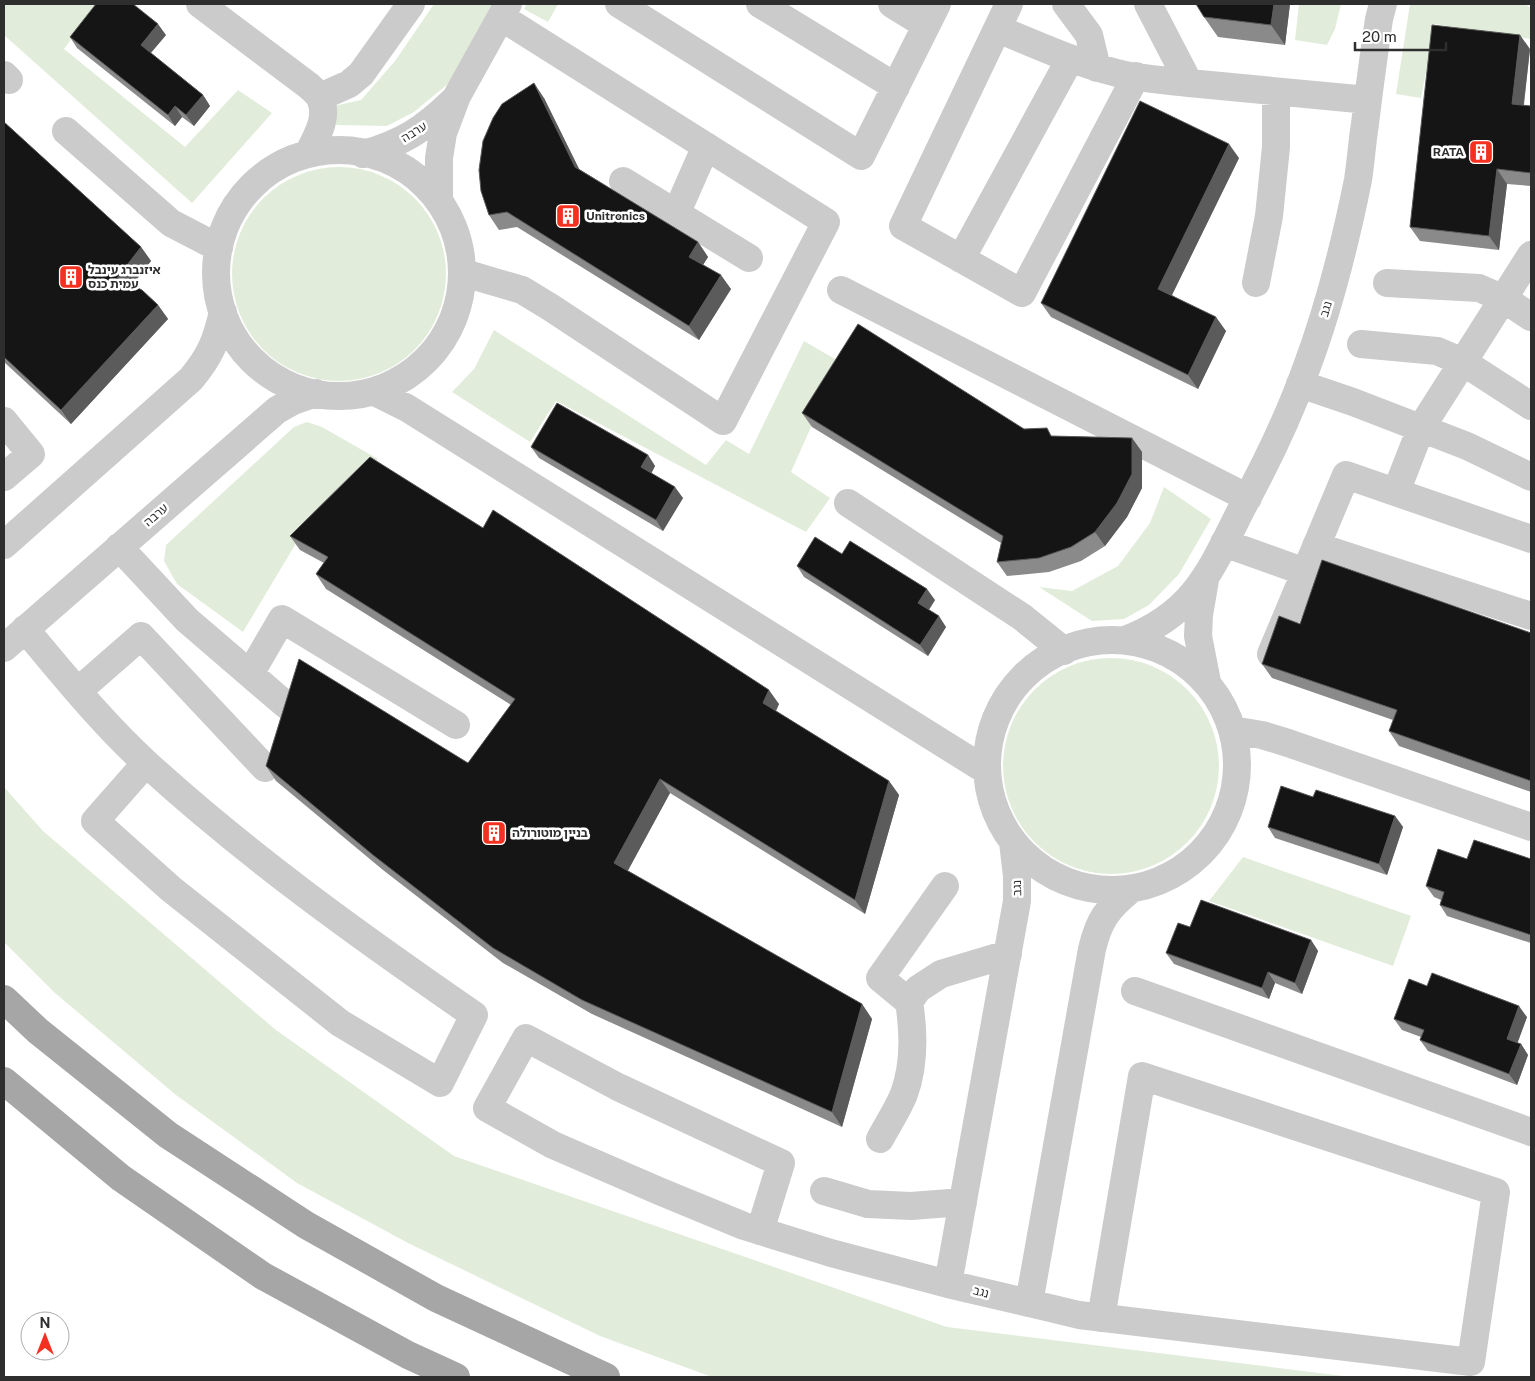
<svg xmlns="http://www.w3.org/2000/svg" width="1535" height="1381" font-family="'Public Sans','Noto Sans Hebrew',sans-serif">
<style>
.green{fill:#e1edda}
.lines{fill:none;stroke-linecap:round;stroke-linejoin:round}
.minor{stroke:#cbcbcb;stroke-width:28}
.major{stroke:#a6a6a6;stroke-width:28}
.wall{fill:#8a8a8a}
.shaded-wall{fill:#5b5b5b}
.building{fill:#151515;stroke:#5b5b5b}
.labels{text-anchor:middle;stroke-width:5;stroke-linejoin:round;paint-order:stroke}
.street-label{font-size:12px;fill:#2e2e2e;stroke:#fff}
.poi-label{font-size:12px;font-weight:bold;fill:#2e2e2e;stroke:#fff;text-anchor:start}
</style>
<rect width="100%" height="100%" fill="#fff"/>
<path class="green" d="M4,4H97L64,49L185,147L238,90L272,113L192,203L4,35Z
M434,4H492L449,83L414,112L387,126L336,125L334,106L361,100L395,61Z
M527,4H558L548,22L524,9Z
M1299,4H1341L1335,29L1327,45L1295,40Z
M1410,4H1525L1531,8V39L1435,24L1421,98L1396,94Z
M232 274a107 107 0 1 1 214 0a107 107 0 1 1-214 0Z
M494,330L706,465L726,440L749,454L804,341L840,362L791,472L830,498L806,532L556,401L530,442L452,392L474,369Z
M307,422L322,427L378,459L298,540L243,632L177,584L164,561L166,545L294,427Z
M1164,487L1211,519L1179,574L1149,605L1124,619L1092,621L1039,587L1072,591L1118,566L1150,523Z
M1003 766a108 108 0 1 1 216 0a108 108 0 1 1-216 0Z
M4,787L43,831L276,1030L454,1156L947,1327L1352,1377H712L600,1336L408,1243L297,1183L176,1095L55,993L4,942Z
M1243,857L1411,916L1393,966L1209,901Z"/>
<g class="lines">
<path class="minor" d="M200,4L309,86C312,89 318,94 320,98C329,117 317,136 308,154
M619,4L861,156L937,4
M760,4L896,87
M892,4L926,25
M1009,4L903,226L1022,293L1136,76
M1066,4L1089,35L1097,68
M1148,4L1189,83L1368,100
M998,29C1037,45 1076,63 1117,73C1140,79 1165,80 1189,83
M4,75L9,80
M320,97L349,84L361,74L411,4
M66,131L171,223L219,248
M216 273a123 123 0 1 1 246 0a123 123 0 1 1-246 0Z
M363,154C403,143 424,129 453,101
M623,181L749,258
M439,200V158L443,133L457,96L508,4
M676,214L706,146
M961,259L1070,59
M464,273L522,290L550,307L723,421L826,222L501,17
M1256,283L1269,216L1276,147V92
M1387,283L1479,288L1504,299L1531,317
M841,290L1248,498
M1361,344L1437,351L1463,362L1531,406
M1300,384L1353,402L1467,446L1531,477
M375,392L407,408L987,771
M4,421L31,454L4,477
M1396,492L1421,428L1531,255
M848,503L1022,617L1064,651
M1224,543L1305,572
M4,545L191,379C211,355 216,341 223,312
M1316,546L1531,616
M119,547L187,620L286,705
M1205,580L1199,615L1198,636L1207,682
M25,629C64,675 102,723 147,764C249,857 361,937 474,1015L440,1083L340,1023L171,889L95,821L146,763
M987 765a125 125 0 1 1 250 0a125 125 0 1 1-250 0Z
M1125,640C1196,613 1211,569 1243,506C1267,462 1289,416 1306,369C1329,308 1345,244 1358,180C1361,161 1362,142 1365,124C1369,89 1374,54 1379,19L1383,4
M4,648L277,410L293,401L316,393
M1271,654L1346,475L1531,539
M250,674L282,619L456,725
M78,691L141,636L265,768
M1232,730L1262,735L1288,743L1531,827
M1013,842L1017,876V901L948,1284L1029,1303L1092,949C1099,920 1107,909 1130,890
M1135,991L1531,1132
M909,1002L880,978L945,886
M880,1139C888,1124 898,1109 904,1094C915,1064 914,1033 909,1002L918,989L941,974L1008,954
M824,1191L868,1204L911,1206L963,1202
M760,1231L781,1163L618,1087L526,1038L487,1108L553,1145L659,1191L744,1226L831,1253L948,1284
M1029,1303L1079,1315L1471,1362L1496,1192L1142,1076L1101,1318"/>
<path class="major" d="M4,999L38,1031L168,1135L306,1225L436,1298L606,1377
M4,1081L121,1178L263,1276L408,1355L456,1377"/>
</g>
<path class="wall" d="M1290,4L1285,45L1218,37L1204,17Z
M166,35L151,53L203,95L210,106L194,126L182,117L175,126L77,48L70,37Z
M1530,49L1524,105L1531,106V186L1507,184L1499,250L1420,241L1410,227Z
M544,98L579,169L698,242L708,257L703,265L731,289L699,340L517,227L499,230L489,215Z
M4,122L141,247L151,261L132,285L158,305L168,319L71,424L4,362Z
M1239,158L1172,295L1226,331L1198,389L1051,317L1041,303Z
M802,413L1024,429L1052,436L1132,438L1142,452V488L1127,517L1105,546L1081,561L1049,572L1007,576L997,562L1001,543L812,427Z
M531,447L648,455L655,466L651,473L683,498L663,531L539,458Z
M483,528L779,704L776,711L889,781L899,795L865,914L670,793L627,871L862,1004L872,1019L842,1127L592,1014L503,963L383,870L276,781L266,766L468,763L511,705L326,589L316,574L324,563L300,550L290,536Z
M842,554L935,600L929,610L946,627L928,656L804,577L797,566Z
M1300,624L1531,633V792L1399,746L1389,731L1393,720L1272,678L1262,664Z
M1313,797L1395,816L1403,827L1387,875L1275,838L1268,827Z
M1467,859H1531V943L1447,916L1440,905L1441,900L1434,897L1426,886Z
M1190,927L1311,940L1318,951L1302,994L1275,983L1269,999L1174,964L1166,953Z
M1427,986L1527,1017L1517,1043L1521,1044L1528,1055L1517,1085L1428,1051L1420,1040L1421,1037L1402,1030L1394,1019Z"/>
<path class="shaded-wall" d="M1274,4H1290L1285,45L1271,25Z
M158,24L166,35L148,56L141,45Z
M1520,35L1530,49L1522,118L1512,104Z
M534,83L544,98L585,181L575,167Z
M203,95L210,106L194,126L186,115Z
M175,106L182,117L175,126L168,115Z
M1229,144L1239,158L1168,303L1158,289Z
M1497,169L1507,184L1499,250L1489,236Z
M698,242L708,257L699,271L689,257Z
M141,247L151,261L127,292L117,278Z
M721,275L731,289L699,340L689,326Z
M158,305L168,319L71,424L61,410Z
M1216,317L1226,331L1198,389L1188,375Z
M1132,438L1142,452V488L1127,517L1105,546L1095,532Z
M648,455L655,466L649,478L641,467Z
M675,487L683,498L663,531L656,520Z
M927,589L935,600L926,614L918,603Z
M939,616L946,627L928,656L920,645Z
M769,690L779,704L773,717L763,703Z
M660,779L670,793L624,878L614,863Z
M889,781L899,795L865,914L855,900Z
M1395,816L1403,827L1387,875L1379,864Z
M1311,940L1318,951L1302,994L1295,983Z
M1268,972L1275,983L1269,999L1262,988Z
M862,1004L872,1019L842,1127L832,1112Z
M1519,1006L1527,1017L1515,1050L1507,1039Z
M1521,1044L1528,1055L1517,1085L1509,1074Z"/>
<path class="building" d="M96,4H133L158,24L141,45L203,95L186,115L175,106L168,115L70,37Z
M1196,4H1274L1271,25L1204,17Z
M1432,25L1520,35L1512,104L1531,106V173L1497,169L1489,236L1410,227Z
M534,83L575,167L698,242L689,257L721,275L689,326L507,212L489,215L481,191L479,170L483,141L493,118L502,104Z
M1140,101L1229,144L1158,289L1216,317L1188,375L1041,303Z
M4,122L141,247L117,278L142,290L158,305L61,410L4,357Z
M858,324L1024,429L1047,428L1051,436L1132,438V474L1117,503L1095,532L1071,547L1039,558L997,562L1003,536L802,413Z
M557,403L648,455L641,467L675,487L656,520L531,447Z
M370,457L483,528L493,510L769,690L763,703L889,781L855,900L660,779L614,863L862,1004L832,1112L582,1000L493,948L373,855L266,766L299,659L468,763L515,699L316,574L328,557L290,536Z
M815,537L842,554L850,541L927,589L918,603L939,616L920,645L797,566Z
M1322,560L1531,633V781L1389,731L1397,710L1262,664L1279,616L1300,624Z
M1281,786L1313,797L1316,790L1395,816L1379,864L1268,827Z
M1474,840L1531,859V935L1440,905L1444,892L1426,886L1438,849L1467,859Z
M1201,900L1311,940L1295,983L1268,972L1262,988L1166,953L1178,923L1190,927Z
M1432,973L1519,1006L1507,1039L1521,1044L1509,1074L1420,1040L1424,1030L1394,1019L1409,979L1427,986Z"/>
<defs>
<symbol id="building-square" viewBox="-11 -11 22 22"><rect x="-9" y="-9" width="18" height="18" rx="4" fill="#f43121" stroke="#fff"/><path d="M-4-6H4V6H1V3H-1V6H-4ZM-2.5-4.3h1.7v1.8h-1.7ZM.8-4.3h1.7v1.8H.8ZM-2.5-1h1.7V.8h-1.7ZM.8-1h1.7V.8H.8Z" fill="#fff"/></symbol>
</defs>
<g fill-rule="evenodd">
<use href="#building-square" x="1467" y="138" width="28" height="28"/>
<use href="#building-square" x="554" y="202" width="28" height="28"/>
<use href="#building-square" x="57" y="263" width="28" height="28"/>
<use href="#building-square" x="480" y="819" width="28" height="28"/>
</g>
<g class="labels">
<g class="street-label">
<text transform="translate(414 132) rotate(-32)" y="4">ערבה</text>
<text transform="translate(1326 309) rotate(-73)" y="4">נגב</text>
<text transform="translate(156 515) rotate(-41)" y="4">ערבה</text>
<text transform="translate(1017 888) rotate(-91)" y="4">נגב</text>
<text transform="translate(981 1292) rotate(14)" y="4">נגב</text>
</g>
<g class="poi-label">
<text x="1464" y="156" text-anchor="end">RATA</text>
<text x="586" y="220">Unitronics</text>
<text x="88" y="274">איזנברג עינבל<tspan x="88" dy="14">עמית כנס</tspan></text>
<text x="512" y="837">בניין מוטורולה</text>
</g>
</g>
<rect width="1535" height="1381" fill="none" stroke="#2e2e2e" stroke-width="10"/>
<g transform="translate(45 1336)"><circle r="24" fill="#ffffff" stroke="#ababab"/>
<path d="M0-4L9 19L0 12L-9 19Z" fill="#f43121"/>
<text y="-8" font-size="14" font-weight="bold" text-anchor="middle" fill="#2e2e2e">N</text>
</g>
<path d="M1355 42v8h91v-8" fill="none" stroke="#2e2e2e" stroke-width="2.5"/>
<text x="1362" y="42" font-size="15" fill="#2e2e2e" stroke="#ffffff" stroke-width="4" paint-order="stroke">20 m</text>
</svg>
